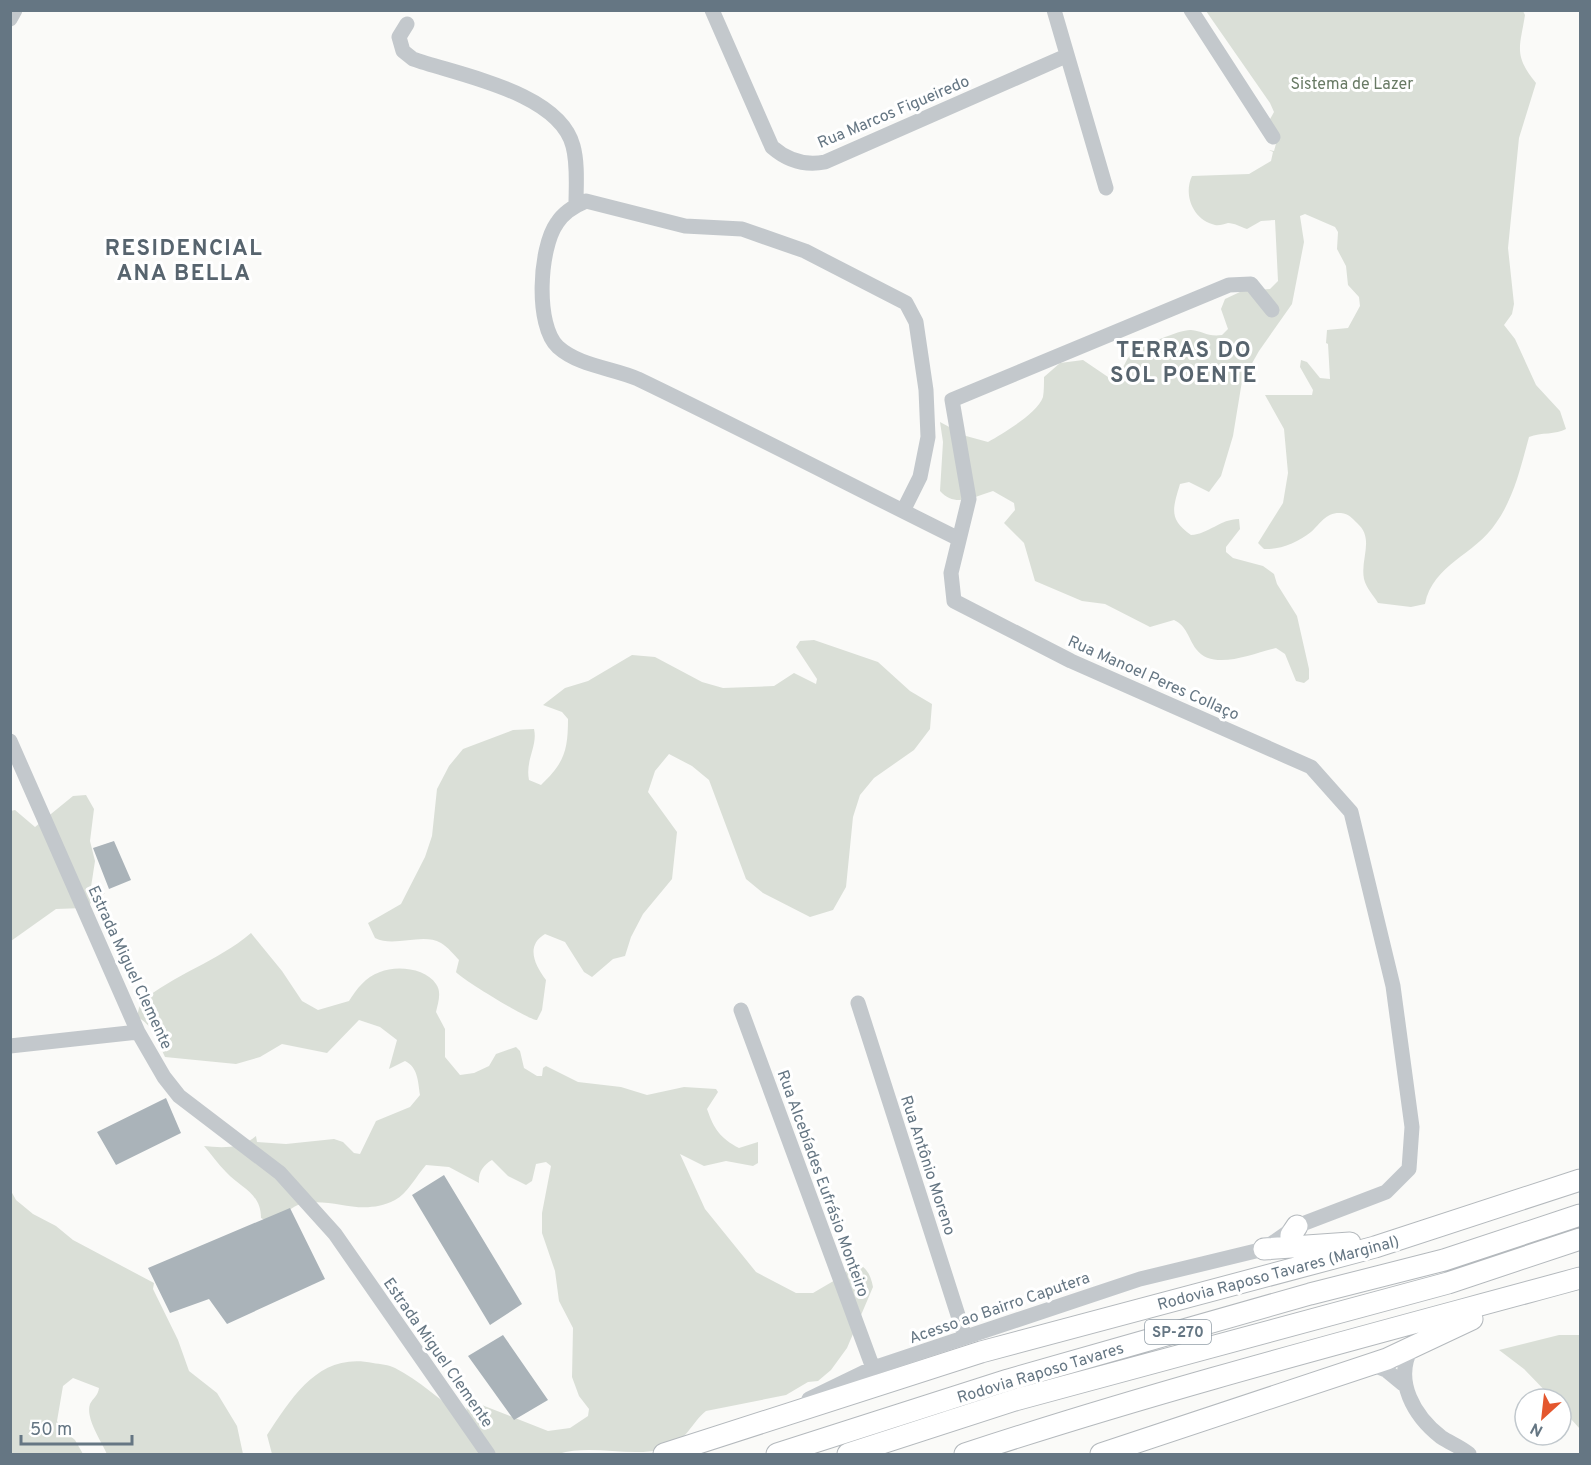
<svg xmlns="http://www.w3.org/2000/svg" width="1591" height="1465" font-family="Overpass,sans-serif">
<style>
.green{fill:#dadfd7}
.building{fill:#aab3b9}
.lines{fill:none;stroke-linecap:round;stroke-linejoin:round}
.highway-casing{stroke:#b4b9bd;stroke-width:23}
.minor{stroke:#c3c8cc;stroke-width:15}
.highway{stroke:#fff;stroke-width:21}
.labels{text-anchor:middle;stroke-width:6;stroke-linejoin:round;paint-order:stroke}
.shield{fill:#fff;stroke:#939fa8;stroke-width:1.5}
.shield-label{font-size:15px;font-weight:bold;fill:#657683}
.park-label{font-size:16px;fill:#687a64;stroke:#fff}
.street-label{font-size:16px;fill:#657683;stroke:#fff}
.district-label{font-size:22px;font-weight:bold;letter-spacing:1.5px;fill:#57646e;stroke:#fff}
</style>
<rect width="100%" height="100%" fill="#fafaf8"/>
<path class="green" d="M1206,11H1523L1525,15C1520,47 1513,55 1536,83L1519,138L1508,248L1514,304L1512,314L1504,325L1515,339L1536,385L1560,411L1566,429C1556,435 1541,432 1529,437C1521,466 1514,498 1496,523C1475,555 1433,564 1425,604L1411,607L1378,603C1374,596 1366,588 1364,579C1360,558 1375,539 1357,523C1352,518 1349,514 1341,513C1326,512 1321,523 1311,532C1298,542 1281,550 1264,549L1258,543L1283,503L1288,473L1284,429L1265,395H1312L1313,390L1300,367L1301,360L1307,362L1320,378L1330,379L1328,344L1326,343L1327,330L1348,328L1360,306L1359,297L1348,285L1346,266L1337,249L1338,232L1335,227L1305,214L1300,216L1304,242L1292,304L1259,351L1242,381L1233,436L1221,476L1209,492L1189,482L1180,484C1173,508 1168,519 1191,535C1209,534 1220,519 1239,519L1240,529L1226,547V552L1233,558L1263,566L1274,574L1277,584L1297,616L1309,669V679L1304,683L1296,681L1285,654L1276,648C1253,653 1213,672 1196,649C1188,638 1187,626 1174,620L1150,627L1105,604L1082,601L1035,581L1024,543L1004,523L1015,510L1014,503L993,491C973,497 955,508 940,491L943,442L940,422L966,436L988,442C1003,433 1037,414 1043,397C1044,391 1044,383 1044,377L1060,363L1083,360L1108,377C1130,368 1121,362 1134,352C1142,346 1181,329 1191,330C1203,331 1207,337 1222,335L1228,329L1221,309L1225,299L1242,291L1270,289L1278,281L1275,220L1261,221L1247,229C1241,227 1234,223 1228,223C1224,224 1219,226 1215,225C1193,220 1183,195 1192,176L1249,174L1271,161L1273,152L1269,150L1274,151L1277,140L1269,121L1274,112L1270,103Z
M814,640L878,662L910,691L932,704L930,729L914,750L874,778L860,795L853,817L846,887L833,910L810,917L763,893L746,879L709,780L692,766L669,754L655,771L648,792L677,832L672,879L643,914L631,937L625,956L613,959L592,977L584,972L565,942L545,934C525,946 535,965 546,980L542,1010L537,1020C530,1021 460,978 456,972L459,960C454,955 448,947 441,943C422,932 395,948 375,938L368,923L401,904L425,857L432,836L437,789L449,766L463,749L513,730L534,729C538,746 525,760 529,780L541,785C564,763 568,751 568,719L562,712L543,705L565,688L588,681L632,655L655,657L702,682L723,688L774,686L794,673L816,684L817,679L796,647L800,641Z
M86,795L94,809L90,841L95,861L91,887L105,893L84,908L56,909L11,941V811L15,810L35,827L73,796Z
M251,933L282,971L302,1001L318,1010L349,1001C357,989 365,977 380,972C396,965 426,968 436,984C442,992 438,1003 436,1012L445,1029V1057L460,1075L474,1073L489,1066L496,1054L516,1047L520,1051L524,1068L537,1076H542L543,1068L546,1066L578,1082L621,1087L647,1095L684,1087L716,1089L718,1092L707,1109C714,1129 720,1138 739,1148L758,1142V1163L753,1166L726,1161L704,1166L680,1154L705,1209L756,1272L796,1293H813L842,1276L854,1262C866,1266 871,1275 873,1287L847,1348L831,1370L818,1381L808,1382L786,1395L706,1411C691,1423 686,1442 666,1448C631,1459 594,1443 558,1454H272L267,1435C293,1396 319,1352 373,1363C380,1364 389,1365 395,1368C419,1380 441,1401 463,1416L467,1414L466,1403L469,1400L548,1431L570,1428L588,1416L589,1409L579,1396L572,1377L573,1328L559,1301L555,1271L542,1233V1213L551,1166L546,1162L536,1164L532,1181L526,1185L508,1176L492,1160C483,1165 478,1173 479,1183L449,1167L426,1165C417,1175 407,1194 395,1200C361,1217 337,1198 304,1203C296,1204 287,1212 280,1216L276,1226L261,1218C261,1193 241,1188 226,1172C218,1164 211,1154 204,1146C222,1148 241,1149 256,1136L257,1142L286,1144L334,1139L343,1142L354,1153L360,1154L376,1121L410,1107L420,1095C418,1082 418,1067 405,1061L389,1069L397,1040L380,1027L359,1020L327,1053L282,1044L260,1057L236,1064L165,1057C158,1041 153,1025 137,1017L140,1003C174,974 217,962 251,933Z
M11,1191L16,1200L33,1214L56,1226L73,1240L154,1283L153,1289L178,1340L189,1371L217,1393L237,1426L243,1454H107C102,1442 85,1418 90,1404C93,1398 98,1396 99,1388L73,1378L63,1386L57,1421L60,1427L75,1440L83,1454H11Z
M1559,1335H1580V1429L1561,1408V1399H1553L1524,1369L1499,1350Z"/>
<path class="building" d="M114,841L131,880L109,889L93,848Z
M166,1098L181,1133L116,1165L97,1132Z
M444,1175L522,1304L490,1325L412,1195Z
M290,1208L325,1279L227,1324L209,1299L170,1313L148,1268Z
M503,1335L548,1400L514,1420L468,1356Z"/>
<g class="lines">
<defs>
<path id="highway" d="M1297,1226L1291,1235V1243L1299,1247
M1264,1249L1350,1243
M664,1454L981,1352L1375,1247L1580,1180
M777,1454L1008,1380L1310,1294L1444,1260L1580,1215
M848,1454L1015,1400L1448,1283L1580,1239
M965,1454C1168,1387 1375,1334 1580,1278
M1101,1454L1387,1359L1472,1319"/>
</defs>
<use href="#highway" class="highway-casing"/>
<path class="minor" d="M712,10L772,147C787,160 805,166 825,162L1066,56
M1054,10L1106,188
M1191,10L1273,137
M10,19L15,10
M407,24L399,37L403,51L413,59C458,75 559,92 573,146C578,164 576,186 576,205
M903,511L920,477L928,437L926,390L916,322L906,303L805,251L742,229L685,226L586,201C574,206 564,212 557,223C539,248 535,326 558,347C579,366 613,368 638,379C746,431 852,486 959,539
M10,741L138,1032L164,1077L179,1096L280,1173L335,1234L488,1454
M858,1003L965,1337
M741,1010L873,1368
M10,1046L138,1032
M1411,1349C1394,1381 1414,1416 1441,1437C1450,1443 1461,1447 1469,1454
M1371,1364L1386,1370L1403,1384
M809,1399L873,1368L1140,1279L1264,1249L1297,1226L1386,1192L1409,1169L1412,1127L1393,986L1351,812L1311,767L1071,661L954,601L951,573L969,499L952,400L1229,285L1251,284L1272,310"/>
<use href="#highway" class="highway"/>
</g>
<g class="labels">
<rect class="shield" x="1145" y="1320" width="66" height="24" rx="4.5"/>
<g class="shield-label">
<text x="1178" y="1337">SP-270</text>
</g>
<g class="park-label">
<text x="1352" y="89">Sistema de Lazer</text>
</g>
<g class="street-label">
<text transform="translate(893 111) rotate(-23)" y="6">Rua Marcos Figueiredo</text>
<text transform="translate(1154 677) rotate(24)" y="6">Rua Manoel Peres Collaço</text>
<text transform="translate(131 967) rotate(65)" y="6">Estrada Miguel Clemente</text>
<text transform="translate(929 1165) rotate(72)" y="6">Rua Antônio Moreno</text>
<text transform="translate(824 1183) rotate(70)" y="6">Rua Alcebíades Eufrásio Monteiro</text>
<text transform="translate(1278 1272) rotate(-15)" y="6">Rodovia Raposo Tavares (Marginal)</text>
<text transform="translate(999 1307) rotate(-19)" y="6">Acesso ao Bairro Caputera</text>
<text transform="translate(439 1352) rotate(55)" y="6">Estrada Miguel Clemente</text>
<text transform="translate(1040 1372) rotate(-17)" y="6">Rodovia Raposo Tavares</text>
</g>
<g class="district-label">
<text x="184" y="255">RESIDENCIAL<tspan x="184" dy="25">ANA BELLA</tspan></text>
<text x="1184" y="357">TERRAS DO<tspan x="1184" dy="25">SOL POENTE</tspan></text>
</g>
</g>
<rect width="1591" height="1465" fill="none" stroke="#657683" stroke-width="24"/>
<g transform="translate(1543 1417) rotate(207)"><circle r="28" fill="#ffffff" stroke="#c1c8cd" stroke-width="1.5"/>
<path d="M0-4.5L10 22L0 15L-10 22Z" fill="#e4572e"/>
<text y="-9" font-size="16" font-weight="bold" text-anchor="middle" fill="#657683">N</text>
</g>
<path d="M21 1435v9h111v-9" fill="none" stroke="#657683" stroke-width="3"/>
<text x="30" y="1435" font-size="18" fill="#657683" stroke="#ffffff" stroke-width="4.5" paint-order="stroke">50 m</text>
</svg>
